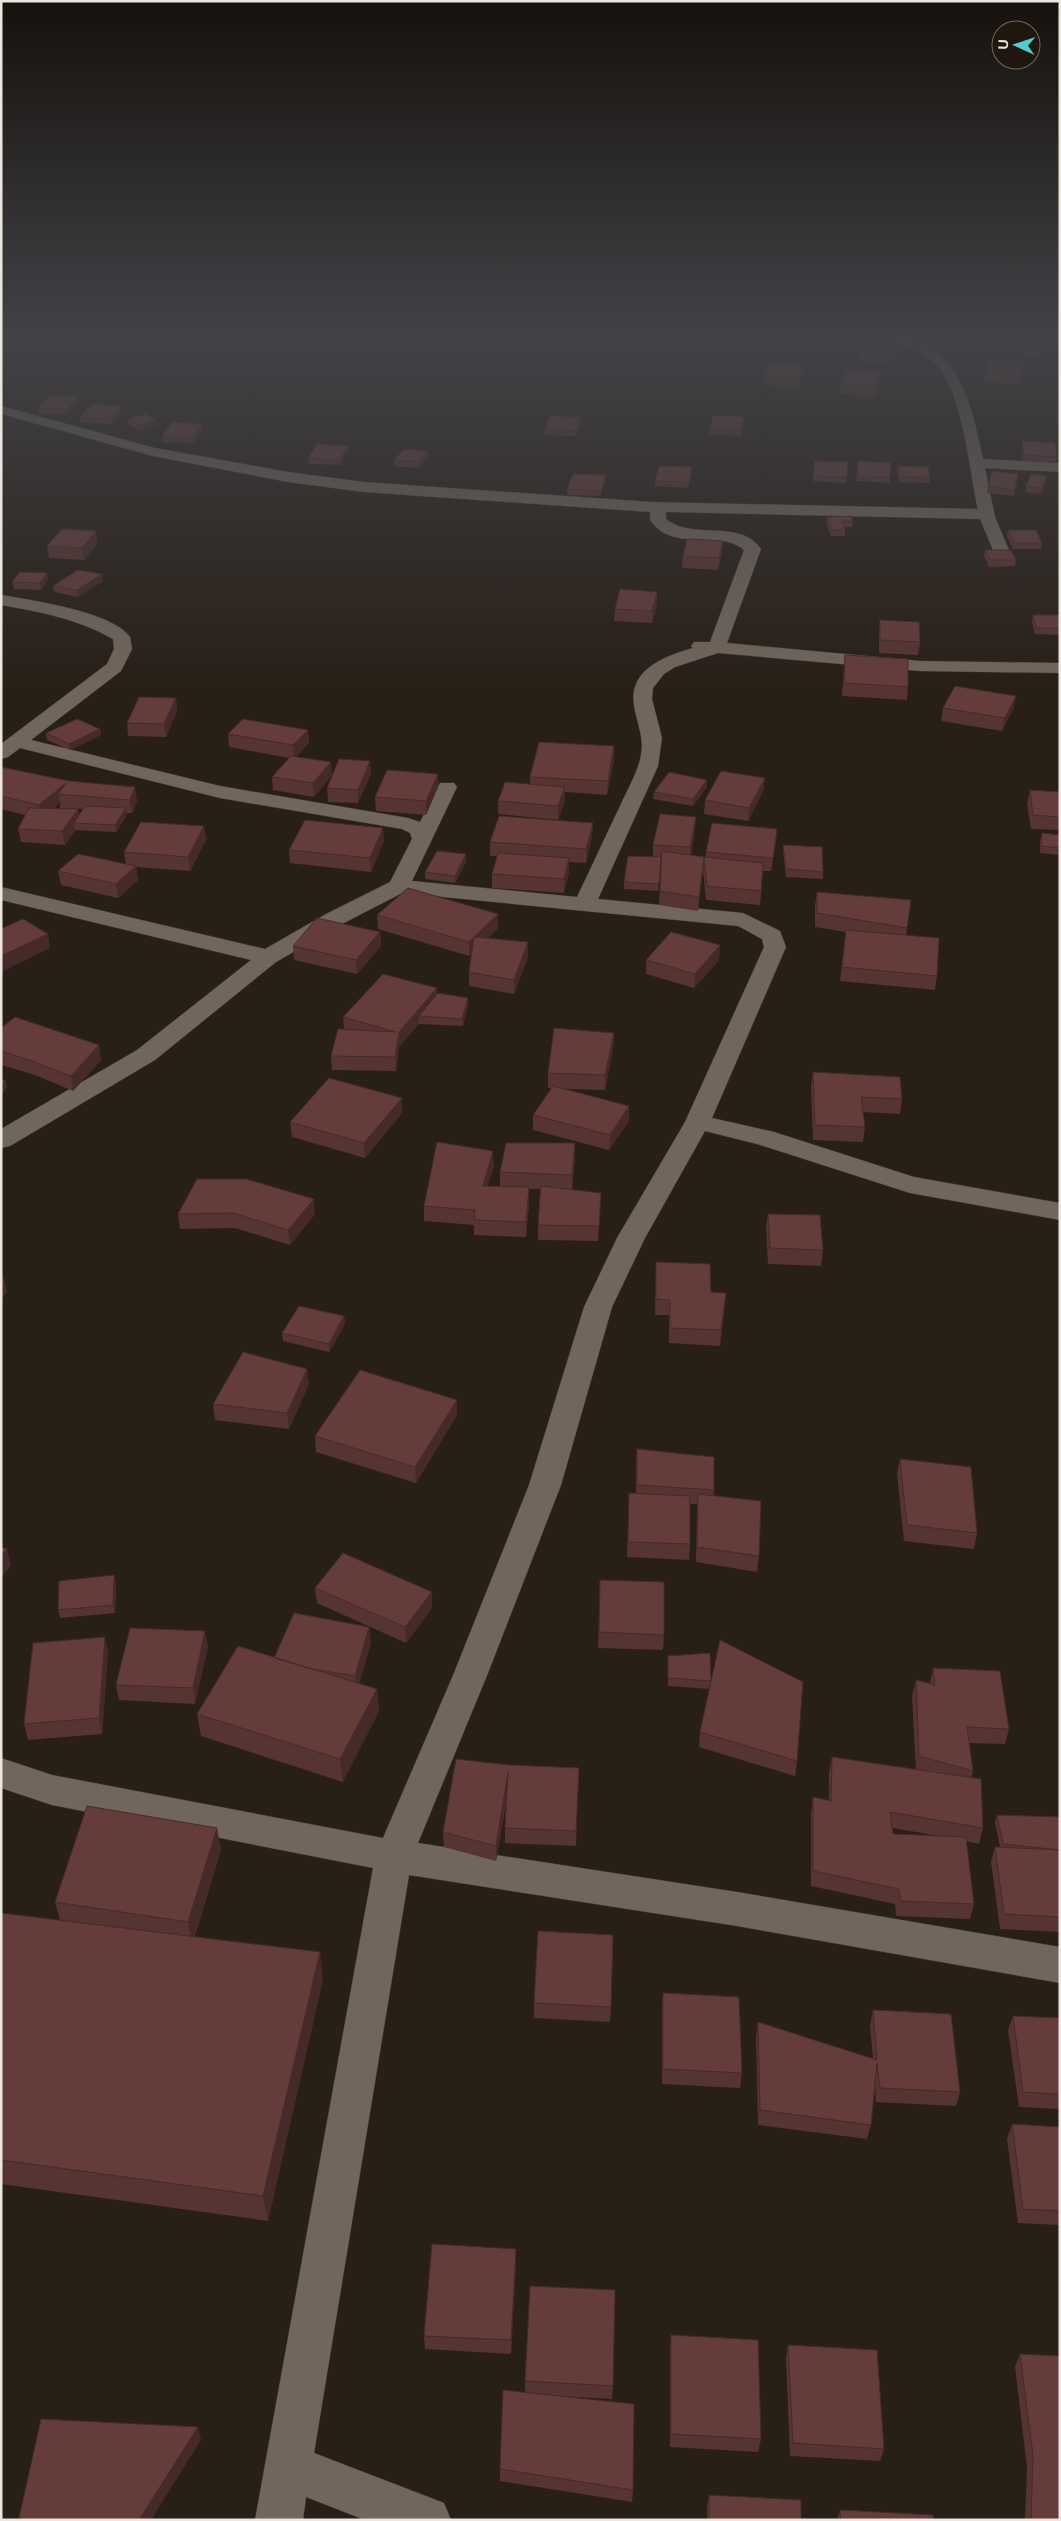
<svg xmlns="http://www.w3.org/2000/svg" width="1061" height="2521" font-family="Helvetica,sans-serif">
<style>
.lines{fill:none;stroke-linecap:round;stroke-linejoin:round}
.minor-casing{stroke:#413a34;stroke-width:1}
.minor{fill:#71665c;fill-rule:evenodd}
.wall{fill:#563432;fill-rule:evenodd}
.shaded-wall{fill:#462a29}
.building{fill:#643c3a;stroke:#462a29}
</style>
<rect width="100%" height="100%" fill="#281f17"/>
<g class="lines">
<defs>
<path id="minor" d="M822,333C936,333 960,343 983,459L1060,463V472L985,468L995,517L1009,550L1001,555L993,550L980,519L666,512V519C692,541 740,518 761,549L727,643L920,661L1060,663V673L920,671L718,653L675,667L664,674L653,688L652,699L662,738L658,766L598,899L743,913L780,931L786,947L712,1118L774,1132L914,1177L1060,1203V1220L910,1193L757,1144L705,1131L645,1238L612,1307L561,1485L488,1673L418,1843L737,1892L1060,1947V1983L737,1926L409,1875L314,2453L444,2503L451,2520H365L306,2497L303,2520H255L373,1868L52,1805L1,1788V1758L52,1775L383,1838L454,1673L529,1485L584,1307L617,1238L685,1122L764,947L762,939L738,926L402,893L342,924L276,962L155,1060L10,1146L1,1148V1129L137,1050L251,960L1,900V887L265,949L326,914L390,882L412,839L410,833L402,829L220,798L20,748L8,757L1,759V744L107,664L114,649L113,639C78,619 41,612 1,605V595C31,600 113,612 130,637L132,649L121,671L31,740L220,786L408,818L420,822L440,783H454L457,787L412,881L577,897C592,866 606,835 621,804C628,788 638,772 641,755C646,732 628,707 635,687C642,664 672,654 693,648L691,646L694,642H710L744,550C719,528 673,554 650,520V512L364,492L288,482L153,456L1,414V406L155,448L288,472L364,482L652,502L978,509C969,470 963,385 931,359C912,342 878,341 854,339C845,338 827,340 822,333Z"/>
</defs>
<use href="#minor" class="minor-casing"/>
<use href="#minor" class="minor"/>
</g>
<path class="wall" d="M808,338H847L840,351L807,348Z
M1011,343H1048L1044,356L1010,353Z
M860,351H898L892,364L859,361Z
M1026,361L1024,371L1020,385L984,382L986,372Z
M805,374L797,388L763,385V375Z
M880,383L874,397L839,394L840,384Z
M79,397L80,402L68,415L38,414L37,408Z
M122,411L111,424L81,423L80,417Z
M127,419L158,426L139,430L128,424Z
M743,422L741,436L709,434L710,428Z
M581,423L576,436L545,435V429Z
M203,430L193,443L162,442V436Z
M1022,441L1057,457L1056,463L1023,461L1022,447Z
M349,451L340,465L309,464L308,458Z
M427,451L428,457L418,468L394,466V460Z
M815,461L848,462L846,483L813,481Z
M858,461L890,477V483L856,481Z
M898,466L930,478L929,483L899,482L897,471Z
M692,467L691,473L688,488L655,486V481Z
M1018,474L1014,496L987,493L988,487Z
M606,475L605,481L600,496L567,495V489Z
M1047,476L1046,482L1041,494L1025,492L1026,486Z
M827,517L853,521L852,527H844L845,530V536H831L826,523Z
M1008,530L1042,543L1041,549H1013L1007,536Z
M96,531L97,543L84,560L49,558L47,546Z
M723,541L722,552L718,570L682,568L683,556Z
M985,550L1016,560L1015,566L989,567L984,556Z
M47,573L48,579L41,590L14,589L12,582Z
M103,581L78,597L54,592L53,586Z
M657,592V604L652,623L614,621L615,609Z
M1033,615H1060V635L1035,634L1032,621Z
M880,620L920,642L918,655L879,653V632Z
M845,655L908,687L907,700L842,696Z
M1016,696L1013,709L1002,731L941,721L943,708Z
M176,698L177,711L166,737L128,736L127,723Z
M100,729L101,735L70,750L47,740L46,733Z
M228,734L309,743L296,757L332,775L314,797L273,790L272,777L289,758L229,747Z
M614,760L607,795L565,792V800L558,820L498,814V801L530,784V777Z
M370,761L371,774L358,803L328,802L327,788Z
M1,767L137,801L132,813H126L127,815L116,832L75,830L65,845L21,842L18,829L25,815L1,809ZM60,803V808L83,809L79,815L78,809L54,808Z
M438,774V787L426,815L376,811L375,797Z
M765,778L763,791L748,821L704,814L705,800Z
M707,780V787L693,806L653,799L654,792Z
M1030,790L1060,792V830L1031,829L1027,804Z
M593,823L592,836L586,863L569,862V872L564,893L492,888V874L497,856H490V842Z
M204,826L206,840L190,871L136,867L138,880L118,898L61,885L58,871L126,864L124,852Z
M695,830L691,855L706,857V852L776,843L771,871H763L760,905L706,900L703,870L698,911L659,905L661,865L658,891L624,889V882L653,857V845Z
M1042,833L1060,835V855L1040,853V841Z
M384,841L371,872L290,863L289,850Z
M783,845L823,872V879L786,877L783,852Z
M466,862L455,883L425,879V872Z
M817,892L911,900L906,935L937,976L935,990L840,981L846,932L815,927V906Z
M377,915L498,928L488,938L528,957L514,994L469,986V972L471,954L469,956L378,929Z
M380,932L381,946L357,974L294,960L293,946Z
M646,960H719L694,988L646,974Z
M437,995L468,998V1005L463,1026L419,1024L399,1047L396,1071L332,1070L331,1056L344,1029L343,1017Z
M1,1028L99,1045L101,1060L73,1091L35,1075L1,1065Z
M614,1033L613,1048L605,1090L563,1089L629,1106V1121L609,1150L533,1130V1115L552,1088H548V1073Z
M813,1072L902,1099L900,1114L863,1112L865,1127L863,1142L813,1140L811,1087Z
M402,1113L365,1158L292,1137L290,1122Z
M575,1158L572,1190L600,1208L598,1241L538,1240V1225L540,1189H529V1203L526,1237L474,1235V1225L424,1221V1206L494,1167L487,1186H500V1172Z
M197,1179L315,1214L290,1245L235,1228L180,1229L178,1214Z
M768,1214L823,1250L821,1266L768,1264L766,1229Z
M656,1262L711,1292L726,1293L720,1346L669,1343V1315H655Z
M344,1316L345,1324L329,1352L283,1341L282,1333Z
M307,1369L309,1384L289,1429L215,1420L213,1404Z
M457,1400V1415L416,1483L316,1452L315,1436Z
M637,1449L714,1490L713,1496L759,1556L757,1572L696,1562L697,1504H690V1544L689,1560L627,1557L629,1493L636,1494V1464Z
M900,1459L977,1533L974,1549L904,1541L897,1474Z
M600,1580L664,1635L663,1650L598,1648Z
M116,1583L115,1613L60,1618L58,1610Z
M315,1588L432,1608L406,1643L317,1603Z
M369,1627L371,1643L359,1684L377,1689L379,1711L343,1782L201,1736L197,1714L274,1658Z
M208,1646L195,1704L119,1700L116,1685Z
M108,1652L102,1734L28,1740L24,1724Z
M668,1656L712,1679L797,1761L795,1776L699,1747L700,1732L710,1689L668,1686Z
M933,1668L1009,1729L1005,1744L969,1743L973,1771L971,1778L983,1828L979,1844L966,1841L974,1904L970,1919L896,1916L895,1904L811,1886V1813L813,1797L829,1801V1773L832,1757L916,1770L912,1696L916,1680L930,1683ZM892,1828L916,1832L937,1836L893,1834Z
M509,1765L579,1768L576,1846L505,1843V1828L507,1798L496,1861L444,1847L443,1832Z
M997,1815L1060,1817V1932L1000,1929L991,1862L995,1847H1000L995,1822Z
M221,1850L195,1936L323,1979L268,2221L1,2184V1913L60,1920L55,1902Z
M663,1993L742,2073L740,2088L662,2084V2008Z
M534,2003L611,2007L610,2022L534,2018Z
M873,2010L960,2092L956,2106L876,2102L875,2087L871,2125L867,2139L758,2125L756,2037L758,2022L873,2059L870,2025Z
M1013,2016L1060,2018V2109L1019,2107L1008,2030Z
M1012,2124L1060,2127V2225L1018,2223L1007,2139Z
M516,2262L511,2354L425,2349L424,2336Z
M671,2335L761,2439L758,2452L670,2447V2348Z
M788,2345L884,2449L880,2461L790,2456L786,2358Z
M1020,2354L1060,2520H1025L1027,2467L1015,2367Z
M525,2381L613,2386L612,2399L558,2396L633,2490L632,2502L500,2481V2469L525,2393Z
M709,2495L801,2520H707V2507Z
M840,2510L933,2520H837Z"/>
<path class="shaded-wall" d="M845,333H848L847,338L840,351L841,341Z
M1049,333L1048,343L1044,356L1045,346Z
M900,341L898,351L892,364L893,354Z
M1026,361L1024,371L1020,385L1021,375Z
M806,364L805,374L797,388L798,378Z
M882,373L880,383L874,397L875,387Z
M79,397L80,402L68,415L67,409Z
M122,406V411L111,424L110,419Z
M581,417V423L576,436V431Z
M157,420L158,426L139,430L138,425Z
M203,424V430L193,443L192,438Z
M348,446L349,451L340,465V460Z
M427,451L428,457L418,468V462Z
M1047,476L1046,482L1041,494L1042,488Z
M96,531L97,543L84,560L82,548Z
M723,541L722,552L718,570L719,558Z
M47,573L48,579L41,590L40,583Z
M102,574L103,581L78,597L77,590Z
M657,592V604L652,623V611Z
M1016,696L1013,709L1002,731L1005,718Z
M176,698L177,711L166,737L164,724Z
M100,729L101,735L70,750L69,744Z
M308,730L309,743L294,759L293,745Z
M614,746V760L607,795L608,781Z
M370,761L371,774L358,803V790Z
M331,762L332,775L314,797L313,783Z
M438,774V787L426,815V801Z
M765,778L763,791L748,821L749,808Z
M707,780V787L693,806V799Z
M67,782L58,794L60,803L42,818L39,805Z
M135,787L137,801L132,813L130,800Z
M565,787V800L558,820V806Z
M126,808L127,815L116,832L115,825Z
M78,809L80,823H74L75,830L65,845L62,831Z
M696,817L695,830L690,861V847Z
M593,823L592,836L586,863V849Z
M204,826L206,840L190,871L188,857Z
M383,828L384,841L371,872L370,858Z
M777,829L776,843L771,871L773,858Z
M466,854V862L455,883V876Z
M704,857L703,870L698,911L699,897Z
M569,858V872L564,893V879Z
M136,866L138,880L118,898L116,884Z
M498,914V928L474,951V937Z
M380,932L381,946L357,974L356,960Z
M48,934L50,948L1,972V956Z
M474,937V951L469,956V942Z
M528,942V957L514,994V980Z
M720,945L719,960L694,988L695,974Z
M437,988V1002L419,1016V1024L399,1047L396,1071L395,1057L399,1032Z
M468,998V1005L463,1026L462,1019Z
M614,1033L613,1048L605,1090V1075Z
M99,1045L101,1060L73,1091L71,1076Z
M6,1081L7,1088L1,1095V1085Z
M402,1098V1113L365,1158L364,1143Z
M629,1106V1121L609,1150L610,1135Z
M575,1143V1158L572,1190V1175Z
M493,1151L494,1167L483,1201V1186Z
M529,1187V1203L526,1237V1222Z
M314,1199L315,1214L290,1245L288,1230Z
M4,1276L7,1292L1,1300V1280Z
M726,1293L725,1308L720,1346L721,1330Z
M344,1316L345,1324L329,1352V1344Z
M307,1369L309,1384L289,1429L287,1413Z
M457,1400V1415L416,1483L415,1467Z
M7,1549L11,1565L1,1578V1556Z
M114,1575L116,1583L115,1613L113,1605Z
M432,1592V1608L406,1643L405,1627Z
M369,1627L371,1643L357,1691L355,1676Z
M205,1631L208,1646L195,1704L193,1688Z
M105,1637L108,1652L102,1734L99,1718Z
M377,1689L379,1711L343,1782L340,1759Z
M508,1773V1788L496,1861V1846Z
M217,1828L221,1850L192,1943L188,1922Z
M320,1952L323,1979L268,2221L263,2196Z
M516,2249V2262L511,2354V2340Z
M198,2427L201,2440L151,2520H139Z"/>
<path class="building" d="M811,333H845L841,341L808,338Z
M1015,333H1049L1045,346L1011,343Z
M866,338L900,341L893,354L860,351Z
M991,358L1026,361L1021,375L986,372Z
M772,361L806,364L798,378L763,375Z
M847,370L882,373L875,387L840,384Z
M50,395L79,397L67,409L37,408Z
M92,404L122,406L110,419L80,417Z
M145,414L157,420L138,425L127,419Z
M713,415L744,417L741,430L710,428Z
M550,416L581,417L576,431L545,429Z
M172,422L203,424L192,438L162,436Z
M1022,441L1055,443L1057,457L1024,455Z
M317,444L348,446L340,460L308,458Z
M404,449L427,451L418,462L394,460Z
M815,461L848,462L847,477L813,476Z
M858,461L891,463L890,477L857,476Z
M659,466L692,467L689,482L655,481Z
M898,466L928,467L930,478L900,477Z
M992,471L1018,474L1015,490L988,487Z
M573,474L606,475L601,491L567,489Z
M1031,474L1047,476L1042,488L1026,486Z
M851,516L853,521H842L845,530H832L827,517Z
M62,529L96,531L82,548L47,546Z
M1008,530H1036L1042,543H1014Z
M687,539L723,541L719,558L683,556Z
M985,550H1011L1016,560H990Z
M78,570L102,574L77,590L53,586Z
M20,572L47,573L40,583L12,582Z
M620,589L657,592L652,611L615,609Z
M1033,615H1060V628H1037Z
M880,620L919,622L920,642L880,640Z
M845,655L908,659V687L844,683Z
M955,686L1016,696L1005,718L943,708Z
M139,697L176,698L164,724L127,723Z
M77,719L100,729L69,744L46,733Z
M243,719L308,730L293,745L228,734Z
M539,742L614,746L608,781L530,777Z
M291,756L331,762L313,783L272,777Z
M339,759L370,761L358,790L327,788Z
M1,767L69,781L135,787L130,800L58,794L67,782L39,805L1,796Z
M387,770L438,774L426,801L375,797Z
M721,771L765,778L749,808L705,800Z
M669,772L707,780L693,799L654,792Z
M505,782L565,787L558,806L498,801Z
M1030,790L1060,792V817L1033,815Z
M85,806L126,808L115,825L74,823Z
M29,808L78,809L62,831L18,829Z
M660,814L696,817L690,847L653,845Z
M499,816L593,823L586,849L490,842Z
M305,820L383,828L370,858L289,850Z
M141,822L204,826L188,857L124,852Z
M712,823L777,829L773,858L706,852Z
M1042,833L1060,835V848L1041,846Z
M783,845L822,847L823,872L786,869Z
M437,851L466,854L455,876L425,872Z
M662,851L704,857L699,897L660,891Z
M498,853L569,858L564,879L492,874Z
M78,854L136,866L116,884L58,871Z
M628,856L661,857L659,884L624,882Z
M704,857L763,863L761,891L707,886Z
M408,888L498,914L474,937L528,942L514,980L469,972L474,937L469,942L377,915Z
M817,892L911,900L907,928L817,913Z
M317,918L380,932L356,960L293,946Z
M23,919L48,934L1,956V929Z
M846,930L939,938L937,976L842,967Z
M671,932L720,945L695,974L646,960Z
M383,974L437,988L399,1032L395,1057L331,1056L338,1029L396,1032L343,1017Z
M438,993L468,998L462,1019L419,1016Z
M15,1017L99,1045L71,1076L32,1061L1,1051V1028Z
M554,1028L614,1033L605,1075L548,1073Z
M813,1072L900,1077L902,1099L861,1097L865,1127L815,1125Z
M329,1078L402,1098L364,1143L290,1122Z
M1,1079L6,1081L1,1085Z
M553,1086L629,1106L610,1135L533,1115Z
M437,1142L493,1151L483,1186L529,1187L526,1222L474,1220L475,1210L424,1206Z
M506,1143H575L572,1175L500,1172Z
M197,1179H246L314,1199L288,1230L233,1213L178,1214Z
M541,1186L601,1193L599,1226L538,1225Z
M768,1214L820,1215L823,1250L770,1248Z
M656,1262L710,1264L711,1292L726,1293L721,1330L670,1328V1300L656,1299Z
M299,1306L344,1316L329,1344L282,1333Z
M243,1352L307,1369L287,1413L213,1404Z
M360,1370L457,1400L415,1467L315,1436Z
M637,1449L714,1457V1490L637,1485Z
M900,1459L971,1467L977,1533L907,1525Z
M629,1493L690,1496V1544L628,1542Z
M698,1494L761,1501L759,1556L697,1547Z
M1,1547L7,1549L1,1556Z
M343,1553L432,1592L405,1627L315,1588Z
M114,1575L113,1605L58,1610L59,1581Z
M600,1580L664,1582V1635L599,1632Z
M294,1613L369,1627L355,1676L312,1669L274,1658Z
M130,1628L205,1631L193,1688L116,1685Z
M105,1637L99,1718L24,1724L33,1643Z
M720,1640L803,1682L797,1761L700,1732Z
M238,1646L377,1689L340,1759L197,1714Z
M710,1653L711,1681L668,1678V1656Z
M933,1668L1000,1671L1009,1729L967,1727L973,1771L919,1756L916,1680L935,1685Z
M832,1757L981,1779L983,1828L890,1812L893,1834L966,1837L974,1904L900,1901L899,1889L813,1871V1797L831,1801Z
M456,1759L509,1765L579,1768L576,1831L505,1828L508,1773L496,1846L443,1832Z
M87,1806L217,1828L188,1922L55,1902Z
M997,1815L1060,1817V1850L1003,1844Z
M995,1847L1060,1850V1917L1004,1914Z
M1,1913L320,1952L263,2196L1,2160Z
M538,1931L613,1935L611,2007L534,2003Z
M663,1993L739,1997L742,2073L663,2069Z
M873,2010L951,2014L960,2092L880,2088L877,2063L871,2125L760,2110L758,2022L877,2060Z
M1013,2016L1060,2018V2094L1023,2092Z
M1012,2124L1060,2127V2211L1023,2209Z
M432,2244L516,2249L511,2340L424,2336Z
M530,2286L615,2290L613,2386L525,2381Z
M671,2335L758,2340L761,2439L671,2434Z
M788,2345L877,2350L884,2449L793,2443Z
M1020,2354L1060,2356V2520H1031L1033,2455Z
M503,2390L634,2404L633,2490L500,2469Z
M41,2419L198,2427L139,2520H29L19,2518Z
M709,2495L801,2500V2520H709Z
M840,2510L933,2515V2520H841Z"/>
<linearGradient id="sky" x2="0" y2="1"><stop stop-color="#16110d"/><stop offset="0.49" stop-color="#424247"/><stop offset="1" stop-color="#424247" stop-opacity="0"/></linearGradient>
<rect width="1061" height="686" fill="url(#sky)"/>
<rect width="1061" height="2521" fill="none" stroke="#ece6e0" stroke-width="5"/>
<g transform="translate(1016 45) rotate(273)"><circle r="24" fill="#1f160e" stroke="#716962"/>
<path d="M0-4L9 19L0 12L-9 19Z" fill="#52cdcf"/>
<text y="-8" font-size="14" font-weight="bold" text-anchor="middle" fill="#ece6e0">U</text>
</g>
</svg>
